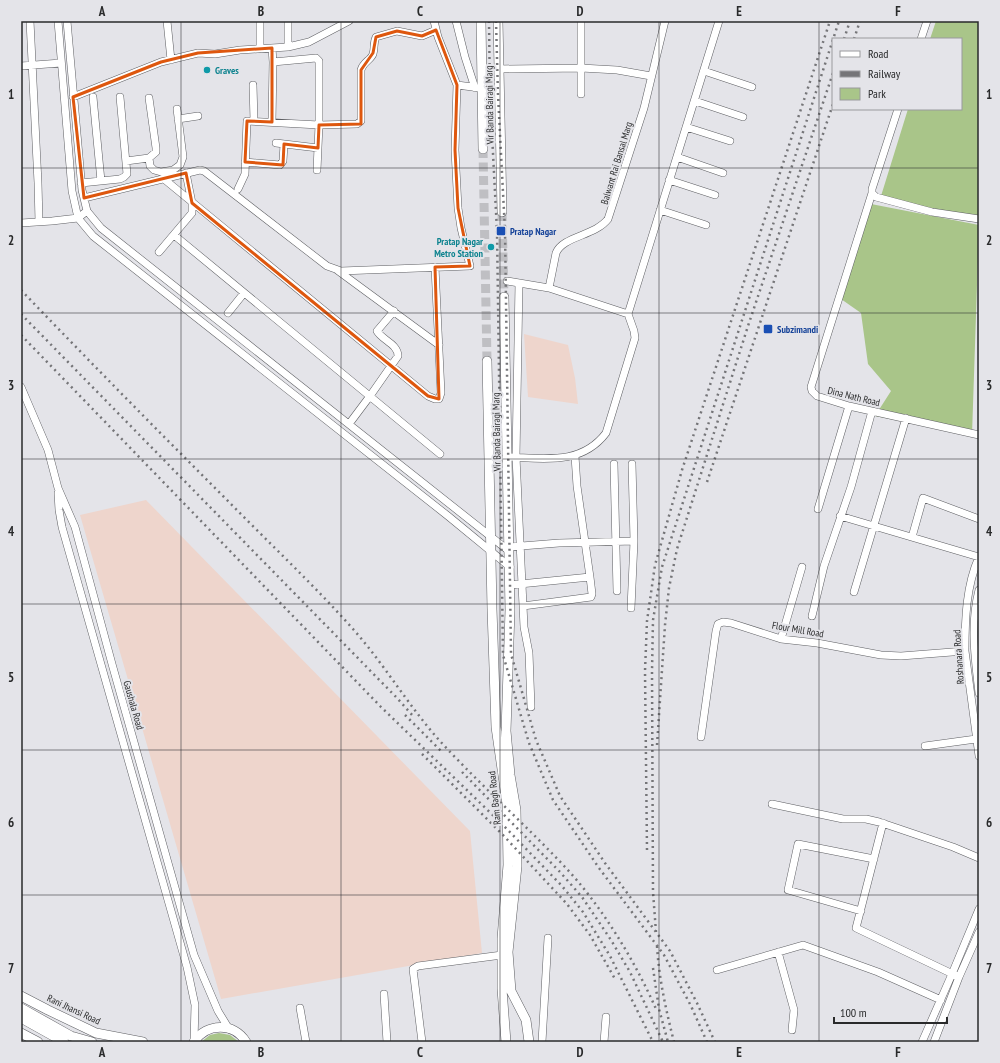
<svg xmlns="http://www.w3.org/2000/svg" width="1000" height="1063" font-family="'PT Sans Narrow',sans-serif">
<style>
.commercial{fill:#eed5cc}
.green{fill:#a9c589}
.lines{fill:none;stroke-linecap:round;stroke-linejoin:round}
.major-tunnel{stroke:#bfbfc3;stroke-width:9;stroke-dasharray:9 4.5;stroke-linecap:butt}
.minor-casing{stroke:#5e5f63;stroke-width:8}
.major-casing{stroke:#5e5f63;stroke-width:10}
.minor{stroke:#fff;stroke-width:7}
.major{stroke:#fff;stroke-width:9}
.rail{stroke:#757578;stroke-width:2.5;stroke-dasharray:2 4;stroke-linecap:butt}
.marked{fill:none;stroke:#de570e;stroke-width:3;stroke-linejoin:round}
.grid{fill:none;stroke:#292a2b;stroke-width:1;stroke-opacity:0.55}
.culture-dot{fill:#0f9aa8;stroke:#e4e4e9;stroke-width:1.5}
.transit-dot{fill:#1a4fb4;stroke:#e4e4e9;stroke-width:1.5}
.labels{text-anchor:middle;stroke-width:4;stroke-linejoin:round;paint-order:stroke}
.culture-label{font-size:10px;font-weight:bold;fill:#0d838f;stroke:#e4e4e9;text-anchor:start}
.street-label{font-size:10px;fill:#292a2b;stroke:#e4e4e9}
.transit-label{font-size:10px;font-weight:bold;fill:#164399;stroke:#e4e4e9;text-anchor:start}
.neatline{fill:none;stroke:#292a2b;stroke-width:1.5}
.grid-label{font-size:13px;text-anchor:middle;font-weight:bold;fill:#292a2b}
</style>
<rect width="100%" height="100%" fill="#e4e4e9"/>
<path class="commercial" d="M524,334L568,345L575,378L578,404L528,397Z
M146,500L470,831L482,953L221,999L80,515Z"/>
<path class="green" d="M936,21H979V217L921,206L881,196L908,109H961V39H930Z
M871,204L979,225L972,435L875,416L891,391L868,364L861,313L841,299Z
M219,1033L230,1035L239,1042H201L210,1035Z"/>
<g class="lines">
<path class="major-tunnel" d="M483,149L487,361
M502,212L504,297"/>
<defs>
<path id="minor" d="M30,21L38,183L39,222
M58,21L72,191L78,218L93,236L448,516L510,567
M67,21L82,190L87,211L101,228L509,551
M167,21L171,60
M288,21V47
M456,21L465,57L475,88
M581,21V94
M921,39L927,21
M272,48L273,62L316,58L319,61V125L317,170
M260,49V21
M21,66L61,63
M499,69L581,68L617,70L651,76
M704,71L752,87
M253,85L254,121
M457,85L480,88
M73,97L161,62L198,53L215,54L240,50L288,47L309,42L349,21
M93,97L101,181
M695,101L743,117
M898,109L872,189V193L876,197L932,212L979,219
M178,119L198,116
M272,122L273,62
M686,127L730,141
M276,143L318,148
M677,157L723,173
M149,158L150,166L154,170L161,172L173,170L180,165L183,157L177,109
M126,161L149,158L156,152V148L149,98
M245,162L280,165L283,161L284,144
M164,179L428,396L435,399H439L441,393L435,267
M669,180L715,195
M81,183L120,179L124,177L127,174L120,97
M238,189L245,174L247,121L319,125L357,124L361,121V70C363,62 371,60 373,54C375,48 373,43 376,37L397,31L422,36L436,30
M872,193L811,387L812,391L817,396L849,406L979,435
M84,198L200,170L204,171L327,266L341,271L470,266L461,228L458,208L455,150L457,85L438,37L434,21
M660,210L706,225
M21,223L52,221L78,218L87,211
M174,235L440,454
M159,252L192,213V203L186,173
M337,270L439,345
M507,281L549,288L556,253C563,236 595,236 608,219L644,108L665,21
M519,283L516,457L524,627L529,653L531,707
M549,288L628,314
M228,313L244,293
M21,387L48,450L58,488L75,527L112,664L194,955L218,1011L229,1029
M349,424L370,396L398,356C398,344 382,340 377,331L394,311
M575,456L577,486L590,577
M507,457C543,458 581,466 606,433L635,338L634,331L628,314L719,21
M614,464L617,591
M58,493L59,510L62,527L187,967L195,1005L194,1042
M818,509L849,406
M840,516L979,557
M912,537L923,498L979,519
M509,547L559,543L634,541
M979,557C966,586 965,619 965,651L979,756
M510,585L590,577L592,594L591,597L523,606
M979,590C970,624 975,659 979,693
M854,592L906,418
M631,608L634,541L632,464
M812,616L824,566L851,487L872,411
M781,639L802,567
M701,737L716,631L718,624L723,622L731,623L781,639L817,643L881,655L901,656L965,651
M925,746L976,739
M772,804L843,819H866L879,822L953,847L979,858
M883,823L856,928L959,977
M861,911L788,890L798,844L874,859
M778,952L794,1010L792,1030
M717,970L803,945L878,972L941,1000
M384,994L387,1042
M300,1008L306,1042
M422,1042L413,969L418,966L502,955
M542,1042L548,938
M604,1042L606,1017
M922,1042L952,974L979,909
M934,1042L959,977L979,932"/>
<path id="major" d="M481,21L483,149
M498,21L502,212
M504,297L510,610L506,731L510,775L516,810L517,866L508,952L511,991L526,1020L529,1042
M487,361L492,609L496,727L507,804L508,865L502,938V989L506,1042
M21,996L48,1010L96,1033L143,1042
M21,1008L71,1036L92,1042
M21,1018L64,1042
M21,1033L38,1042
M194,1042C206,1023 234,1022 246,1042"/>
</defs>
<use href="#minor" class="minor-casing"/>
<use href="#major" class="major-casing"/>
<use href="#minor" class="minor"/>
<use href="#major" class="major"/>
<path class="rail" d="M489,21L490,95L497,231L503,655L529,743L553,800L599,868L664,955L691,1006L707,1042
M496,21L498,95L505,231L511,654L536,740L560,796L605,863L670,951L697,1003L715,1042
M844,39L850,21
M854,39L860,21
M21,290C88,360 156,429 224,497C267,541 312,583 353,629C384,664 408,705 439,740C479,784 524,823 565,867C601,905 635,961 656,1009
M21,314L397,698L413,716
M21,335L381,707L503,825L562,886L583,912L610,956L653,1042
M707,482L833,104
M405,715L443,753
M657,745L665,625L669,588L677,549L748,326L833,73
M422,754L503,835L567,904L590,935L615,979
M462,772L560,872L582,897L611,940L630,972L663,1042
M647,850L645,671L647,621L655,565L682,470L830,21
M656,932L653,892L652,672L653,620L662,567L839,21
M657,946C659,979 666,1010 674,1042
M653,968L659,1009L668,1042"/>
</g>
<path class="marked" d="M436,30L457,85L455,150L458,208L470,266L435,267L439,399L428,396L192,203L186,173L84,198L73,97L161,62L198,53L272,48V122L247,121L245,162L283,165L284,144L318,148L319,125L361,124V70L373,53L376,37L397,31L422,36Z"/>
<path class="grid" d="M181,21V1042M341,21V1042M500,21V1042M659,21V1042M819,21V1042M21,168H979M21,313H979M21,459H979M21,604H979M21,750H979M21,895H979"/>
<g class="culture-dot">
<circle cx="207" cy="70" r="4"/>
<circle cx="491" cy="247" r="4"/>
</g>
<g class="transit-dot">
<rect x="496" y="226" width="10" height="10" rx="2"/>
<rect x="763" y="324" width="10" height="10" rx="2"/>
</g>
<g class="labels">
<g class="culture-label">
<text x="215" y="74">Graves</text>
<text x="483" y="245" text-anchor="end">Pratap Nagar<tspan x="483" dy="12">Metro Station</tspan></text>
</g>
<g class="street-label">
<text transform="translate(489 105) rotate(-91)" y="4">Vir Banda Bairagi Marg</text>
<text transform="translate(616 163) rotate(-73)" y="4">Balwant Rai Bansal Marg</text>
<text transform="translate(854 396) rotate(14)" y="4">Dina Nath Road</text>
<text transform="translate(496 432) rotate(-91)" y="4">Vir Banda Bairagi Marg</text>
<text transform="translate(798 629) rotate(10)" y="4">Flour Mill Road</text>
<text transform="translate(958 657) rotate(-94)" y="4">Roshanara Road</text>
<text transform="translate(134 705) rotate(74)" y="4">Gaushala Road</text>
<text transform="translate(494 798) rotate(-96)" y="4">Ram Bagh Road</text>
<text transform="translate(74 1009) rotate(25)" y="4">Rani Jhansi Road</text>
</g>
<g class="transit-label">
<text x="510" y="235">Pratap Nagar</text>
<text x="777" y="333">Subzimandi</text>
</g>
</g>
<rect width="1000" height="1063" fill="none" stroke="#e4e4e9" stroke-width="44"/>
<rect x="832" y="38" width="130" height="72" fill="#e4e4e9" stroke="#999a9d"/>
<rect x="840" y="51" width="20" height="6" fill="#ffffff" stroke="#999a9d"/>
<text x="868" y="58" font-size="12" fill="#292a2b">Road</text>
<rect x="840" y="71" width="20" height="6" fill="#757578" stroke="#999a9d"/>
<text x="868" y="78" font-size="12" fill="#292a2b">Railway</text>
<rect x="840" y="88" width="20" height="12" fill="#a9c589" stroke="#999a9d"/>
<text x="868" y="98" font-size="12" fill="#292a2b">Park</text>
<path d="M834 1017v6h113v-6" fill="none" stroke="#292a2b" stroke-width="2"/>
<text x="840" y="1017" font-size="12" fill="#292a2b" stroke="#e4e4e9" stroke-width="3" paint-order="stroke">100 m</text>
<rect x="22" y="22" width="956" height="1019" class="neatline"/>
<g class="grid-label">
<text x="102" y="16">A</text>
<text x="261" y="16">B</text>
<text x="420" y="16">C</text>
<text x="580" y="16">D</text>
<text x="739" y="16">E</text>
<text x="898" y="16">F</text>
<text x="11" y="99">1</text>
<text x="989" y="99">1</text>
<text x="11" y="245">2</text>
<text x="989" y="245">2</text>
<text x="11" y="390">3</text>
<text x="989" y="390">3</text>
<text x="11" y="536">4</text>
<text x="989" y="536">4</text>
<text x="11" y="682">5</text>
<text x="989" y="682">5</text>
<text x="11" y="827">6</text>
<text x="989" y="827">6</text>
<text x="11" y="973">7</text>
<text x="989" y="973">7</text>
<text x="102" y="1057">A</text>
<text x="261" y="1057">B</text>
<text x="420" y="1057">C</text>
<text x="580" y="1057">D</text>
<text x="739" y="1057">E</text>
<text x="898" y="1057">F</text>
</g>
</svg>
